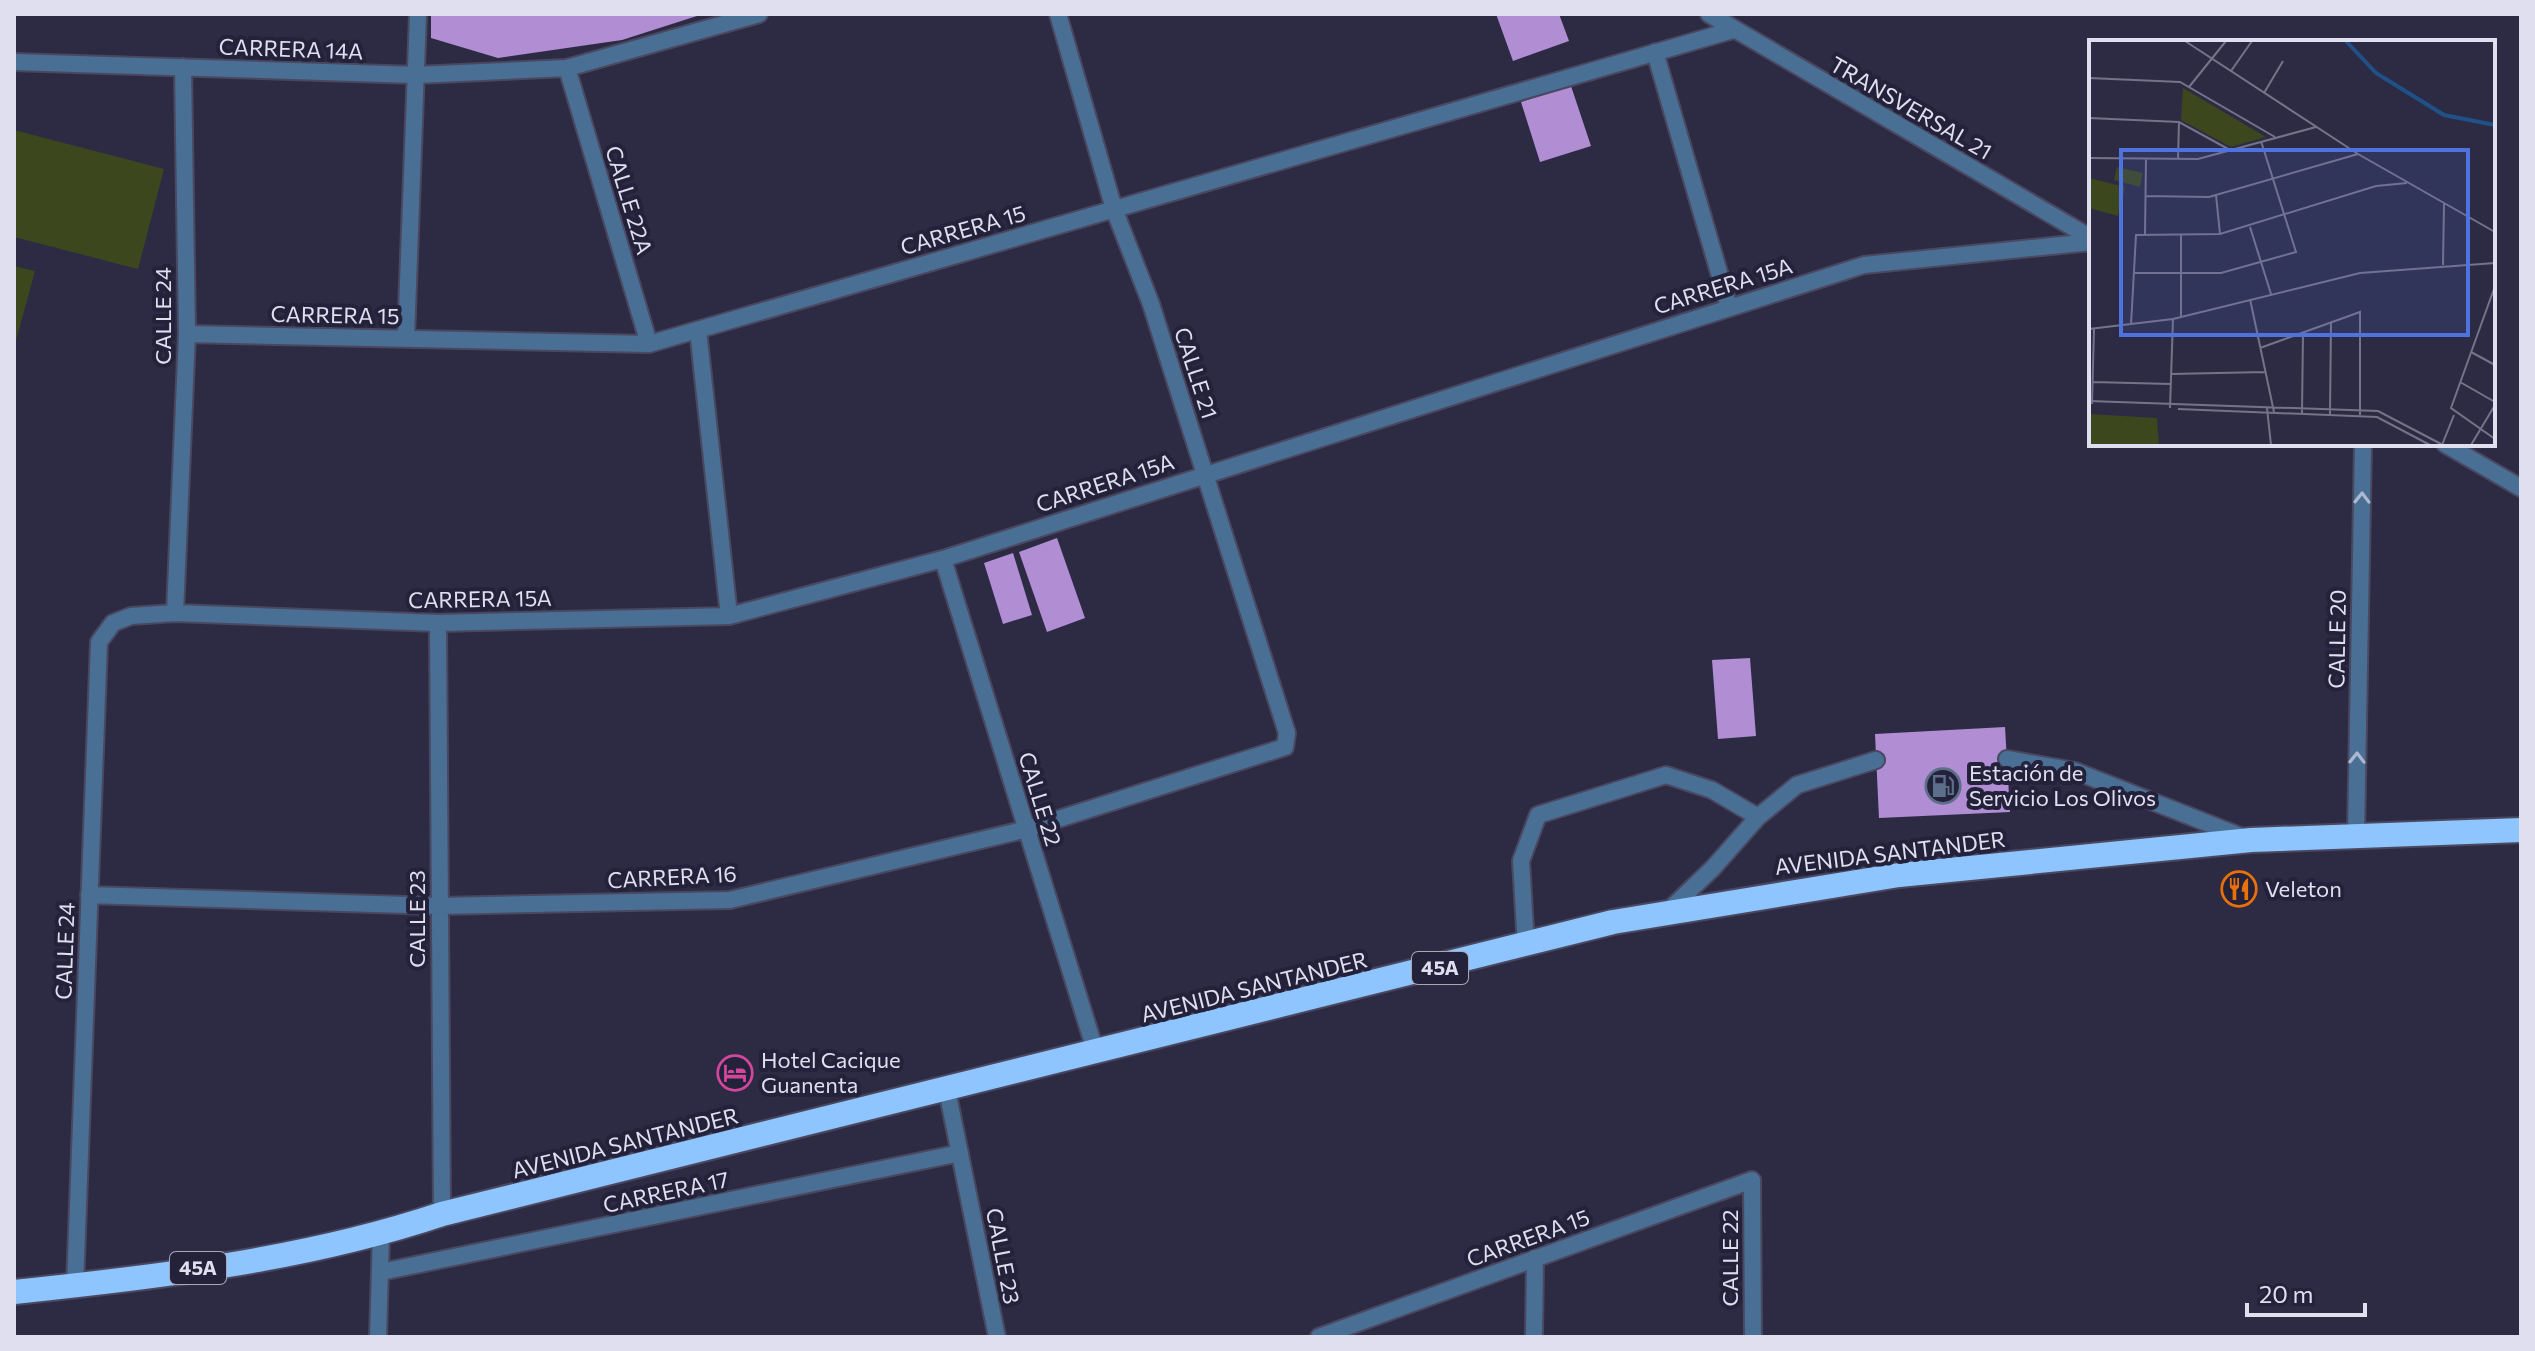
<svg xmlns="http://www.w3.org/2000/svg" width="2535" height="1351" font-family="Commissioner,sans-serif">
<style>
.green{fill:#3c471e}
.building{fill:#b18ed3}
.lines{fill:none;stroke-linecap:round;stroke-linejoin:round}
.lane-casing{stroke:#4a4860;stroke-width:20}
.street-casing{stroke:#4a4860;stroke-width:20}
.highway-casing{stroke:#4a4860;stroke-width:28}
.lane{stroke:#4a6f95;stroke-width:16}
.street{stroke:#4a6f95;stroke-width:16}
.highway{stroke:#8ec5fe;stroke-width:24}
.oneway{stroke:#acb8d0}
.labels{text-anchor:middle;stroke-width:8;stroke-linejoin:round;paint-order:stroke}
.shield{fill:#24213a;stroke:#a8a6b9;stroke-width:2}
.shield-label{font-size:20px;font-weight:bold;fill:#e0dff0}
.street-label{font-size:22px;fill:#e0dff0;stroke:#24213a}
.poi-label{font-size:22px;fill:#e0dff0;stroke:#24213a;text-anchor:start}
.inset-river{fill:none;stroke:#1f5087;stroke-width:4}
.inset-road{fill:none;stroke:#757389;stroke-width:2}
.view{fill:#4e72de;fill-opacity:0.15;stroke:#4e72de;stroke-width:4}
.inset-edge{fill:none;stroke:#e0dff0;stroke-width:4}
</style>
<rect width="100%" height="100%" fill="#2d2b44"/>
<path class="green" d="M14,130L164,169L138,269L14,237Z
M14,266L35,271L14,348Z"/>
<path class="building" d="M431,14H699L700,15L622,40L498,58L431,38Z
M1496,14H1559L1569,41L1513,61Z
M1571,86L1591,146L1540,162L1521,102Z
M1057,538L1085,618L1047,632L1019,552Z
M1013,553L1032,615L1003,624L984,563Z
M1750,658L1756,736L1718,739L1712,660Z
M2005,727L2010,812L1879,818L1875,734Z"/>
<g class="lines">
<defs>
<path id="lane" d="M2007,759L2075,771L2245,838
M1666,913L1713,868L1758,817L1797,785L1876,760
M1526,947L1521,861L1538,815L1666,775L1712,790L1758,817"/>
<path id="street" d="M1709,14L2091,238
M1655,52L1729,307
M14,62L416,75L567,68L759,14
M567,68L649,344
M698,330L729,616
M187,334L649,344L1733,30
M406,338L418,14
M2445,444L2521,488
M943,559L1096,1053
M175,613L187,334L183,67
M438,623L442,1214
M2356,836L2363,444
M89,895L439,906L730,900L1027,829L1285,747L1287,733L1151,304L1114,209L1058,14
M947,1090L997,1337
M381,1272L960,1153
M75,1286L99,642L113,623L131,616L175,613L438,623L729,616L943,559L1864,265L2091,242
M378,1337L381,1235
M1319,1337L1752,1180L1753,1337
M1534,1337L1535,1258"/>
<path id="highway" d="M14,1292C157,1277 305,1260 442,1214L1613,922L1899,875L2251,840L2521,830"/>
</defs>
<use href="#lane" class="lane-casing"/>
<use href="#street" class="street-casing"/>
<use href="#highway" class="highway-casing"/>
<use href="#lane" class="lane"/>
<use href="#street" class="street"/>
<use href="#highway" class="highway"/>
</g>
<defs><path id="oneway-chevron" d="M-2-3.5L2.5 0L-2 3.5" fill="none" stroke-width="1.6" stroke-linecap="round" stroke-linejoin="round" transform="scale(2)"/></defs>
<g class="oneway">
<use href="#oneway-chevron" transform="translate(2362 498) rotate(-89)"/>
<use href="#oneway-chevron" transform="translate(2357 758) rotate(-89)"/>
</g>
<defs>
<symbol id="fuel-ring" viewBox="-11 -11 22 22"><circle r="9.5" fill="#24213a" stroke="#5c6f8a" stroke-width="1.5"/><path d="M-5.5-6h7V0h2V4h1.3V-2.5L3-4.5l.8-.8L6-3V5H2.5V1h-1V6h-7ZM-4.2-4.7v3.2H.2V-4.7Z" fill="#5c6f8a"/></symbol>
<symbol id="restaurant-ring" viewBox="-11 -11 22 22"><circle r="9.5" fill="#24213a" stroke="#e8710a" stroke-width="1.5"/><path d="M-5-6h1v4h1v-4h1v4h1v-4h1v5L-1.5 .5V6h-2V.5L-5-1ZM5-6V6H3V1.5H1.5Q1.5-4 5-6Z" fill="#e8710a"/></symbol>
<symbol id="hotel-ring" viewBox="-11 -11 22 22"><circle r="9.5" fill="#24213a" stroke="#d1479c" stroke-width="1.5"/><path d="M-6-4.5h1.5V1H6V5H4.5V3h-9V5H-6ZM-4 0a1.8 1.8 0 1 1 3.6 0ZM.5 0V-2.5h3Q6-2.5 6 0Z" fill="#d1479c"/></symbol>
</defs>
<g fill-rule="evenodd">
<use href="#fuel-ring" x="1923" y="766" width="40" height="40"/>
<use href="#restaurant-ring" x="2219" y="869" width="40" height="40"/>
<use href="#hotel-ring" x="715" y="1053" width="40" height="40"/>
</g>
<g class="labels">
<g class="shield">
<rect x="1412" y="952" width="56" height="32" rx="6"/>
<rect x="170" y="1252" width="56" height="32" rx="6"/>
</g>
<g class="shield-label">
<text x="1440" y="975">45A</text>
<text x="198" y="1275">45A</text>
</g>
<g class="street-label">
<text transform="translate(291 49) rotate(2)" y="8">CARRERA 14A</text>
<text transform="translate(1911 108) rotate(30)" y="8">TRANSVERSAL 21</text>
<text transform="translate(629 200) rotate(73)" y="8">CALLE 22A</text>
<text transform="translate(963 230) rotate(-16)" y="8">CARRERA 15</text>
<text transform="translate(1723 286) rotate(-17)" y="8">CARRERA 15A</text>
<text transform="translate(335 315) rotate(1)" y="8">CARRERA 15</text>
<text transform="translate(163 316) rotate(-90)" y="8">CALLE 24</text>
<text transform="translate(1196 373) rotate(72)" y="8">CALLE 21</text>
<text transform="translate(1105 483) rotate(-18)" y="8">CARRERA 15A</text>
<text transform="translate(480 599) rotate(-1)" y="8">CARRERA 15A</text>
<text transform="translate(2337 639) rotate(-89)" y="8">CALLE 20</text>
<text transform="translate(1040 799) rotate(73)" y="8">CALLE 22</text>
<text transform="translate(1890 853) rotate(-7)" y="8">AVENIDA SANTANDER</text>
<text transform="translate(672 877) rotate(-3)" y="8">CARRERA 16</text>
<text transform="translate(417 919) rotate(-90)" y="8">CALLE 23</text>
<text transform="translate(65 951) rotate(-88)" y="8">CALLE 24</text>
<text transform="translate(1254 987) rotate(-14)" y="8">AVENIDA SANTANDER</text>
<text transform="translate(625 1143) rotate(-14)" y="8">AVENIDA SANTANDER</text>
<text transform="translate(666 1192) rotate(-12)" y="8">CARRERA 17</text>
<text transform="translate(1528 1238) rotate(-20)" y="8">CARRERA 15</text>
<text transform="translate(1003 1256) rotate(79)" y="8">CALLE 23</text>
<text transform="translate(1730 1258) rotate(-90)" y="8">CALLE 22</text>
</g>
<g class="poi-label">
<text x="1969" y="781">Estación de<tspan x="1969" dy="25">Servicio Los Olivos</tspan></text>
<text x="2265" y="897">Veleton</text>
<text x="761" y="1068">Hotel Cacique<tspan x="761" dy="25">Guanenta</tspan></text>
</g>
</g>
<g transform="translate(2089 40)">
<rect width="406" height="406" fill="#2d2b44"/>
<path d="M94,48L177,97L142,107L92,80ZM28,127L54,133L51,147L25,140ZM0,138L36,147L29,176L0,168ZM0,374L68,378L70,405H0Z" fill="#3c471e"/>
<path class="inset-river" d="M257,1L287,33L355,75L406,85"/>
<path class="inset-road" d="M96,1L269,114L406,192M142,31L163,1M0,38L91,42L186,97M100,47L137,1M175,53L194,21M0,78L90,82L141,110M0,118L109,119L227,87M89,120L90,82M127,155L131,194M57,156L120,157L269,114M161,187L182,254M56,194L57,119M92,195V276M354,225L355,164M44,233H132L207,212L172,101M406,246L362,368L406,399M161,259L185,372M42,285L47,195L131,194L287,146L318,143M0,289L84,279L271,233L406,223M171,308L271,272V375M382,312L406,325M82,334L176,332M4,342L82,344M371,342L406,362M0,361L289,371L354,405M3,364L5,289M81,368L84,279M178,368L182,405M89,369L288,377L341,405M213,373L214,292M241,374L242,282M353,405L365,375M382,405L406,365"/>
<path class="view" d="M32,110H379V295H32Z"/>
<rect width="406" height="406" class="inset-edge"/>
</g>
<rect width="2535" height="1351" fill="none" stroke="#e0dff0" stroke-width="32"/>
<path d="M2247 1303v12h118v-12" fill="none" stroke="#e0dff0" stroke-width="4"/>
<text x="2259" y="1303" font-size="24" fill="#e0dff0" stroke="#24213a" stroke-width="6" paint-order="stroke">20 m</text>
</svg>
